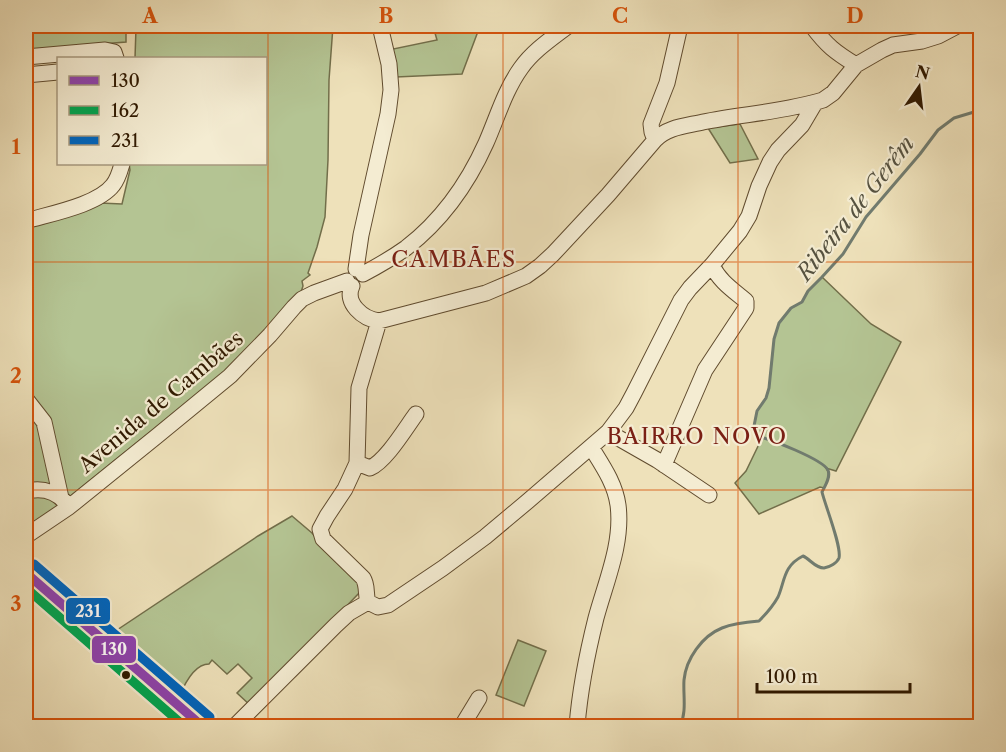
<svg xmlns="http://www.w3.org/2000/svg" width="1006" height="752" font-family="'Libre Caslon Text',serif">
<style>
.green{fill:#b4c493;stroke:#726e4a;stroke-width:1.5}
.lines{fill:none;stroke-linecap:round;stroke-linejoin:round}
.stream{stroke:#717b6e;stroke-width:3}
.minor-casing{stroke:#604b2e;stroke-width:17}
.major-casing{stroke:#301900;stroke-width:20}
.minor{stroke:#f4ecd2;stroke-width:15}
.major{stroke:#eee1ba;stroke-width:18}
.bus-1-casing{stroke:#f4ecd2;stroke-width:14}
.bus-2-casing{stroke:#f4ecd2;stroke-width:14}
.bus-3-casing{stroke:#f4ecd2;stroke-width:14}
.bus-1{stroke:#8e44ad;stroke-width:9}
.bus-2{stroke:#00a651;stroke-width:9}
.bus-3{stroke:#0065bd;stroke-width:9}
.grid{fill:none;stroke:#d6530b;stroke-width:1.5;stroke-opacity:0.55}
.bus-dot{fill:#301900;stroke:#f4ecd2;stroke-width:2}
.labels{text-anchor:middle;stroke-width:4.5;stroke-linejoin:round;paint-order:stroke}
.street-label{font-size:21px;fill:#301900;stroke:#f4ecd2}
.water-label{font-size:22px;font-style:italic;fill:#565240;stroke:#f4ecd2}
.neighbourhood-label{font-size:22px;letter-spacing:1.5px;fill:#7a1f14;stroke:#f4ecd2}
.line-badge{stroke:#f4ecd2;stroke-width:2}
.badge-label{font-size:16px;text-anchor:middle;font-weight:bold;fill:#fff}
.neatline{fill:none;stroke:#d6530b;stroke-width:2}
.grid-label{font-size:20px;text-anchor:middle;font-weight:bold;fill:#d6530b}
</style>
<rect width="100%" height="100%" fill="#eee1ba"/>
<filter id="stains"><feTurbulence type="fractalNoise" baseFrequency=".00333" numOctaves="4"/><feColorMatrix values="0 0 0 0 .2 0 0 0 0 .09 0 0 0 0 .02 0 0 0 .5 -.17"/></filter>
<radialGradient id="worn" r=".72"><stop offset=".6" stop-color="#630" stop-opacity="0"/><stop offset="1" stop-color="#630" stop-opacity=".3"/></radialGradient>
<path class="green" d="M33,26H333L329,80L328,160L325,217L317,247L308,273L310,275L302,281L303,286L301,292L238,361L41,520L26,529V226L100,203L122,204L130,170L129,164H266V58H135L136,28L126,30V42L26,50V27Z
M433,26H480L462,74L396,77L393,49L437,40Z
M740,124L758,159L730,163L708,128Z
M822,277L871,324L901,342L836,471L826,468C831,475 828,480 824,488L820,487L759,514L735,483L746,471L762,438L757,436L754,426L757,411L766,398L769,388L774,339L779,323L791,308L802,302L808,291Z
M292,516L312,533L319,541L357,577L360,592L251,706L237,693L252,678L238,664L227,674L212,660L209,664C194,664 184,685 179,697L108,636L258,536Z
M518,640L546,651L524,706L496,695Z"/>
<g class="lines">
<path class="stream" d="M680,726C687,712 683,695 684,680C686,659 702,636 722,628C734,623 746,622 759,621C766,614 773,606 778,597C785,581 783,566 803,556C810,559 815,568 824,568C830,567 837,563 839,558C842,547 825,505 822,492C825,486 831,477 828,470C822,459 770,439 757,436L754,426L757,411L766,398L769,388L774,339L779,323L791,308L802,302L808,291L822,277L843,254L866,217L920,154L938,130L954,118L974,112L980,108"/>
<defs>
<path id="minor" d="M812,26C827,46 835,52 856,65
M26,57L105,50L114,52L116,58
M26,75L58,72
M655,140L652,132L651,124L667,83L680,26
M26,221C49,214 98,205 113,185C118,179 120,171 122,164
M356,269L361,235L388,114L391,90L389,64L380,26
M363,274C378,266 392,258 406,248C441,221 468,183 486,143C497,118 505,90 521,68C533,51 551,39 568,26
M352,286C344,303 363,319 379,321L486,293L526,276L540,266L553,254L608,195L655,140C667,127 686,126 703,122C742,114 784,112 823,100L833,93L856,65L882,50L893,45L922,41L938,36L957,26
M26,399L44,422L61,498
M608,432L657,460L709,495
M357,463L370,468C386,461 405,429 416,414
M664,465L705,370L746,308V301C733,290 719,281 712,265
M34,490C45,489 57,493 65,502
M26,535L29,534L69,507L157,436L230,376L270,335L294,307L302,299L314,293L347,281
M368,602L378,607L388,605L443,568L485,537L528,501L608,432L626,408L634,393L681,300L690,288L712,265L740,231L749,216L759,186L770,162L778,150L802,125L815,103
M368,602C365,593 368,586 363,578L323,539L320,529L327,516L345,489L357,463L359,388L379,321
M26,724L32,726
M235,726L336,625L349,613L368,602
M462,726L479,698
M577,726C580,689 587,654 596,618C606,581 623,543 618,505C615,483 602,465 591,447"/>
<path id="major" d="M26,573L202,726"/>
</defs>
<use href="#minor" class="minor-casing"/>
<use href="#major" class="major-casing"/>
<use href="#minor" class="minor"/>
<use href="#major" class="major"/>
<defs>
<path id="bus-1" d="M26,573L202,726"/>
<path id="bus-2" d="M26,588L184,726"/>
<path id="bus-3" d="M34,564L210,717"/>
</defs>
<use href="#bus-1" class="bus-1-casing"/>
<use href="#bus-2" class="bus-2-casing"/>
<use href="#bus-3" class="bus-3-casing"/>
<use href="#bus-1" class="bus-1"/>
<use href="#bus-2" class="bus-2"/>
<use href="#bus-3" class="bus-3"/>
</g>
<path class="grid" d="M268,26V726M503,26V726M738,26V726M26,262H980M26,490H980"/>
<circle class="bus-dot" cx="126" cy="675" r="5"/>
<g class="labels">
<g class="street-label">
<text transform="translate(161 402) rotate(-40)" y="7">Avenida de Cambães</text>
</g>
<g class="water-label">
<text transform="translate(855 208) rotate(-52)" y="8">Ribeira de Gerêm</text>
</g>
<g class="neighbourhood-label">
<text x="454" y="267">CAMBÃES</text>
<text x="697" y="444">BAIRRO NOVO</text>
</g>
</g>
<g class="line-badge">
<rect x="65" y="597" width="46" height="28" rx="6" fill="#0065bd"/>
<rect x="91" y="635" width="46" height="29" rx="6" fill="#8e44ad"/>
</g>
<g class="badge-label">
<text x="88" y="617">231</text>
<text x="114" y="655">130</text>
</g>
<rect width="1006" height="752" fill="none" stroke="#eee1ba" stroke-width="66"/>
<rect x="57" y="57" width="210" height="108" fill="#f4ecd2" stroke="#a6987e" stroke-width="1.5"/>
<rect x="69" y="76" width="30" height="9" fill="#8e44ad" stroke="#a6987e" stroke-width="1.5"/>
<text x="111" y="87" font-size="18" fill="#301900">130</text>
<rect x="69" y="106" width="30" height="9" fill="#00a651" stroke="#a6987e" stroke-width="1.5"/>
<text x="111" y="117" font-size="18" fill="#301900">162</text>
<rect x="69" y="136" width="30" height="9" fill="#0065bd" stroke="#a6987e" stroke-width="1.5"/>
<text x="111" y="147" font-size="18" fill="#301900">231</text>
<g transform="translate(919 87) rotate(14)" stroke="#f4ecd2" stroke-width="4.5" paint-order="stroke">
<path d="M0-4.5L10 22L0 15L-10 22Z" fill="#301900"/>
<text y="-9" font-size="16" font-weight="bold" text-anchor="middle" fill="#301900">N</text>
</g>
<path d="M757 683v9h153v-9" fill="none" stroke="#301900" stroke-width="3"/>
<text x="766" y="683" font-size="18" fill="#301900" stroke="#f4ecd2" stroke-width="4.5" paint-order="stroke">100 m</text>
<rect x="33" y="33" width="940" height="686" class="neatline"/>
<g class="grid-label">
<text x="150" y="23">A</text>
<text x="386" y="23">B</text>
<text x="620" y="23">C</text>
<text x="855" y="23">D</text>
<text x="16" y="154">1</text>
<text x="16" y="383">2</text>
<text x="16" y="611">3</text>
</g>
<rect width="100%" height="100%" filter="url(#stains)"/>
<rect width="100%" height="100%" fill="url(#worn)"/>
</svg>
